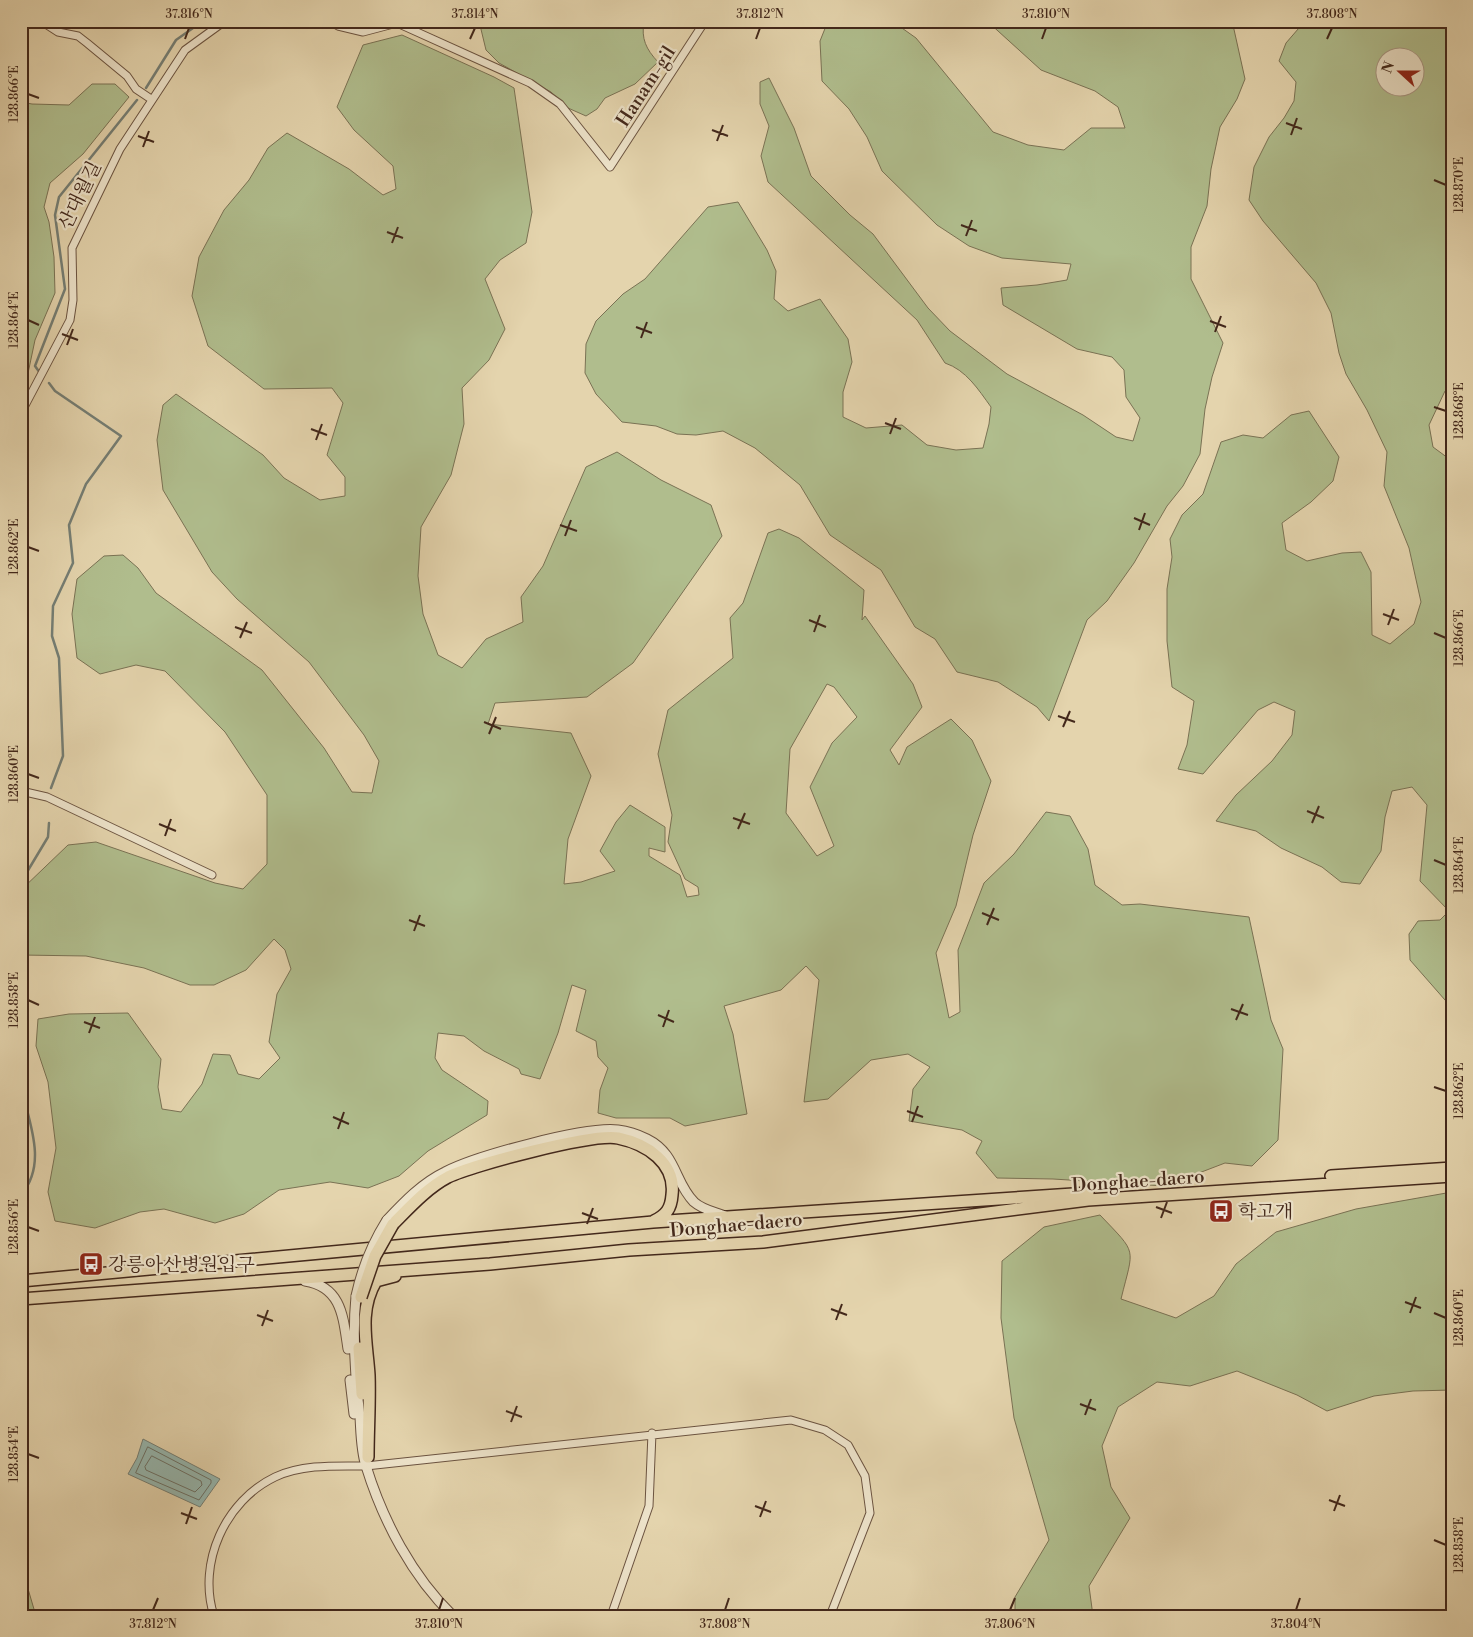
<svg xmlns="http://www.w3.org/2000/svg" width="1473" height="1637" font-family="'Libre Bodoni','Noto Serif KR',serif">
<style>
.green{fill:#b0bd8d;stroke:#7a7254;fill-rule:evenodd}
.water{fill:#96b7af;stroke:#757e74}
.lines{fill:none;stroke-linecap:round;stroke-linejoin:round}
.shore{stroke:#6c7065;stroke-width:1}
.stream{stroke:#757e74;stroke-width:2.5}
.minor-casing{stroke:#6b5340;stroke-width:9}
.tertiary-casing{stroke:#6b5340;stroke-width:11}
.trunk-casing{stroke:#43281b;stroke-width:14}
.minor{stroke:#ede3ca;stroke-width:7}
.tertiary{stroke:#ede3ca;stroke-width:9}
.trunk{stroke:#e4d4ad;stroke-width:11}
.tertiary-bridge-casing{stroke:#6b5340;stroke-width:11;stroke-linecap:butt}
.trunk-bridge-casing{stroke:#43281b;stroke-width:14;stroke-linecap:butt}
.tertiary-bridge{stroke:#ede3ca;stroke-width:9}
.trunk-bridge{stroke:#e4d4ad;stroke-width:11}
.ticks{fill:none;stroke:#43281b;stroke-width:2}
.labels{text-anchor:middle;stroke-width:4.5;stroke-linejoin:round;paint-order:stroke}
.street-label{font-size:19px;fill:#43281b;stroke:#ede3ca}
.poi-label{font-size:19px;fill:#43281b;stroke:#ede3ca;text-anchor:start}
.neatline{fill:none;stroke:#43281b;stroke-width:2}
.ticks-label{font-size:12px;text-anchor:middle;fill:#43281b}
</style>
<rect width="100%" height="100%" fill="#e4d4ad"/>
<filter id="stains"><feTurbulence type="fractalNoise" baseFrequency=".004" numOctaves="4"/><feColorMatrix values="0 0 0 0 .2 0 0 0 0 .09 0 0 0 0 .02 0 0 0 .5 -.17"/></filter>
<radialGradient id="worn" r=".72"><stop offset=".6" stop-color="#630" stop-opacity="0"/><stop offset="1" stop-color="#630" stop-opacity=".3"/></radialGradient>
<path class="green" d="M479,21H644C641,39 646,49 658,62L635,84L605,98L597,109L586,116L568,108L551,92L499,63L486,50Z
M828,21H892L916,38L993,132L1028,145L1064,150L1091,128H1125L1118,107L1095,91L1041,70L987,21H1231L1233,25L1245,79L1237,99L1220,127L1211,169L1207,206L1191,247V279L1223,343L1212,377L1205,409L1200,454L1183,486L1167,506L1134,563L1107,601L1087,620L1049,721L1037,707L998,682L957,672L935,639L915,627L881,570L830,535L800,485L755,448L723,431L696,435L677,434L656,426L622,422L596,394L585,373L586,344L596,321L623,294L645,279L708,207L738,202L767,250L776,271L774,299L788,311L820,299L848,339L852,362L843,392V417L866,428L902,425L927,445L956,450L983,448L989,424L991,407C978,389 966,370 945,363L917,320L768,182L761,156L769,126L760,104V82L769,78L794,128L811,176L850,215L873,234L928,308L950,331L1007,374L1083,415L1116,437L1133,441L1140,418L1126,397L1124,370L1112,357L1077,349L1003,305L1001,288L1037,285L1067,280L1071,264L1002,258L969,246L937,225L882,171L867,137L849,109L822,81L820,41Z
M1305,21H1452V389L1445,391L1429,425L1433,447L1452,461V574L1448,578L1452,598V1008L1410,960L1409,934L1418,921L1440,920L1449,911L1420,881L1427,805L1412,787L1392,791L1385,817L1381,851L1360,884L1341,882L1322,867L1281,848L1256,831L1216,821L1236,795L1272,761L1292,735L1295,711L1274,702L1258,710L1203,774L1178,769L1187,745L1194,701L1172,687L1167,641V589L1172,557L1170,539L1182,515L1203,494L1221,442L1243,435L1263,438L1291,415L1309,411L1339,457L1333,481L1311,502L1282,523L1286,550L1307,561L1342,553L1361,552L1371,572L1372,635L1390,644L1414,624L1421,602L1409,548L1384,486L1387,452L1367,410L1346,374L1339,353L1331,313L1316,283L1263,221L1249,200L1254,167L1269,137L1284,118L1294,101L1296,82L1279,61L1286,43ZM1386,58H1416V88H1386Z
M402,35L494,77L514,88L532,212L526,243L500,260L485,279L505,329L489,360L462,388L464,424L451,475L421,527L418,576L423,614L438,655L462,668L486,639L523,622L521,597L543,566L586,467L617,452L661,480L711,505L722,536L633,663L587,697L495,703L488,724L571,733L591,776L568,839L564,884L581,882L615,871L600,851L616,822L630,805L665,827V852L649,848V856L680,875L687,897L699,895L698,887L685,879L668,842L672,815L658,754L668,710L733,658L730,618L743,603L768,533L779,529L799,538L864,590L862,620L865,616L913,684L922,707L890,750L899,765L907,747L951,719L972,740L991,781L973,835L956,906L936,953L949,1018L960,1012L958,950L984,883L1014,854L1046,812L1070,816L1088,849L1095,885L1122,905L1140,904L1249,917L1271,1020L1283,1049L1278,1140L1252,1166L1225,1163L1165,1186L1053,1179L997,1178L976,1153L982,1141L962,1130L909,1121L913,1089L930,1067L908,1054L871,1060L828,1099L804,1102L819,980L806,966L781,990L724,1006L733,1034L747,1114L685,1126L670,1118H616L598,1113L600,1090L608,1068L598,1057L596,1041L576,1031L586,990L572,985L558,1033L540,1079L521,1074L519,1069L484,1051L464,1036L438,1033L435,1058L442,1070L488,1101L487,1115L428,1151L399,1176L368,1188L330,1182L279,1190L244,1214L215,1223L164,1209L140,1212L95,1228L55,1221L48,1192L56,1148L48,1082L36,1046L38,1019L69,1014L128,1013L161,1059L158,1087L162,1109L181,1112L202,1084L213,1054L230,1055L238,1074L259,1079L280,1058L269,1042L277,994L291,969L285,950L274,939L246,970L214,985H190L144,968L86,956L21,955V890L68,845L96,842L215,883L243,889L267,864V795L225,732L165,671L136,665L100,674L77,658L72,614L77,579L104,556L123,555L138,568L156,593L262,670L324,748L352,792L372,793L379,761L364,735L309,662L237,599L212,572L163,490L157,440L163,405L176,394L263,455L284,478L320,500L345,496V477L327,455L343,403L332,388L264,389L208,346L192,296L199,257L224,210L249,180L268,148L287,133L349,169L383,195L396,189L393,166L354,130L337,107L363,45ZM827,684L834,687L857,717L832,743L810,787L834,846L817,856L786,813L790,749Z
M92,84H115L129,97L83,154L50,183L44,207L49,222L54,257L55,293L35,340L27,378L21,386V102L32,104L69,105Z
M1452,1192V1390L1413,1391L1374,1396L1327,1411L1297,1395L1237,1371L1190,1386L1157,1382L1118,1407L1102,1446L1111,1487L1130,1518L1089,1586L1093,1616H1015V1597L1049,1540L1014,1418L1001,1318L1002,1261L1044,1227L1100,1215C1138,1255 1134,1246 1121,1299L1176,1318L1214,1296L1236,1264L1276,1232L1356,1209Z
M21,1565L36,1616H21Z"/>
<path class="water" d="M143,1439L220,1479L200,1507L128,1474L137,1458Z"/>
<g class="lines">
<path class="shore" d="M148,1447L211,1480V1483L199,1500L136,1473Z
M152,1456L201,1481L202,1485L195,1492L146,1470L145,1467Z"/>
<path class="stream" d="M146,88L176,40L203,21
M40,373L35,366L65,289L55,215L59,197L137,100
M49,383L55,391L121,436L86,484L69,525L73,563L53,606L52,636L59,658L63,756L51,788
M21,882L48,837L49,823
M21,1087C29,1122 48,1164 21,1195"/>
<defs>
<path id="minor" d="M41,21L58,32L78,36L87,43L127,76L136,89L151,99
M330,21L338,26L363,32L397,23L530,83L560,104L610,167L705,21
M21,413L70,320L73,300L72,248L120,149L185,50L225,21
M21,791L47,797L212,875
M214,1616C197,1563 225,1501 275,1477C303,1464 336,1466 366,1466L791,1420L825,1430L848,1445L865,1476L870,1513L830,1616
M611,1616L649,1506L652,1433"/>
<path id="tertiary" d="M387,1220C404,1202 422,1183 445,1172C476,1156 585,1126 618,1130C627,1131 639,1135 647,1139C677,1154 674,1182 694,1202C703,1210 715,1212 725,1216
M305,1281C342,1287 343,1317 348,1349
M356,1296C352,1337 355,1376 360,1417C361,1433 361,1451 366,1466C383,1521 412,1576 453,1616
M350,1380L354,1414"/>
<path id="trunk" d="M1331,1176L1452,1168
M393,1224C409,1208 427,1188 448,1177C473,1165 593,1133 618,1138C647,1144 676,1163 672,1195C671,1209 666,1215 654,1221
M21,1281L653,1222L1088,1193
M21,1299L490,1264L629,1250L763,1242L1088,1200L1452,1176
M359,1348L362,1394
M368,1457C368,1430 370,1402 369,1375C367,1343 358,1311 376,1281L395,1276"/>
</defs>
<use href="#minor" class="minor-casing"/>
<use href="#tertiary" class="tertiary-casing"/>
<use href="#trunk" class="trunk-casing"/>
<use href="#minor" class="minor"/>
<use href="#tertiary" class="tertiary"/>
<use href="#trunk" class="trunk"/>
<defs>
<path id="tertiary-bridge" d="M356,1296C362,1268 372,1244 387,1220"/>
<path id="trunk-bridge" d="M361,1297L375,1256L393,1224"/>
</defs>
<use href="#tertiary-bridge" class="tertiary-bridge-casing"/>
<use href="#trunk-bridge" class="trunk-bridge-casing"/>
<use href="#tertiary-bridge" class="tertiary-bridge"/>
<use href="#trunk-bridge" class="trunk-bridge"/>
</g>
<path class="ticks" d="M185,39L189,28M470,39L475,28M756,39L760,28M1042,39L1046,28M1327,39L1332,28M28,94L39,98M1286,123L1302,129M712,130L728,136M1291,135L1297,118M138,136L154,142M717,141L723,125M143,147L149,131M1434,180L1446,185M961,225L977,231M387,232L403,238M966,236L972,220M392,243L398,227M28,320L39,325M1210,321L1226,327M636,327L652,333M1215,332L1221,316M62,334L78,340M641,338L647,322M67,345L73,329M1434,407L1446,411M885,423L901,429M311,429L327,435M890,434L896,418M316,440L322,424M1134,518L1150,525M560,525L577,531M1139,530L1145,513M565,536L571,520M28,547L39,551M1383,614L1399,620M809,620L826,627M1388,625L1394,609M235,627L252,633M814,632L820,615M1434,633L1446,638M240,638L247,622M1058,716L1075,722M484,722L501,729M1063,727L1070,711M489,734L496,717M28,774L39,778M1307,811L1324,818M733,818L750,824M1312,823L1319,806M159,824L176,831M738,829L745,813M165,836L171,819M1434,860L1446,865M982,913L999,920M409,920L425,926M987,925L994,908M414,931L420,915M28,1000L39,1005M1231,1009L1248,1015M658,1015L674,1022M1236,1020L1243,1004M84,1022L100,1028M663,1027L669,1010M89,1033L95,1017M1434,1087L1446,1091M907,1111L923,1117M333,1117L349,1124M912,1122L918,1106M338,1129L344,1112M1156,1207L1172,1213M582,1213L598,1219M1161,1218L1167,1202M587,1224L593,1208M28,1227L39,1231M1405,1302L1421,1308M831,1309L847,1315M1410,1313L1416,1297M1434,1313L1446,1318M257,1315L273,1321M836,1320L842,1304M262,1326L268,1310M1080,1404L1096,1410M506,1411L522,1417M1085,1415L1091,1399M511,1422L517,1406M28,1454L39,1458M1329,1500L1345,1506M755,1506L771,1512M1334,1511L1340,1495M181,1513L197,1519M760,1517L766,1501M186,1524L192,1507M1434,1540L1446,1545M153,1610L158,1598M439,1610L443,1598M725,1610L729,1598M1010,1610L1015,1598M1296,1610L1300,1598"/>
<defs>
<symbol id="bus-square" viewBox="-11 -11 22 22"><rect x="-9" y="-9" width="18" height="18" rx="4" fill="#8f2418" stroke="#ede3ca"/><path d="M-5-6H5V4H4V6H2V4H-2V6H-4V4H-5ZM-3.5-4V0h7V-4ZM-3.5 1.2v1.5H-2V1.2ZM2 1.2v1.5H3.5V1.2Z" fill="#fff"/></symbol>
</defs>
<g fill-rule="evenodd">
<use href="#bus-square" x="1207" y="1197" width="28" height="28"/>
<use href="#bus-square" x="77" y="1250" width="28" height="28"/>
</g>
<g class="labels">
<g class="street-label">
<text transform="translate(645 86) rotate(-57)" y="7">Hanam-gil</text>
<text transform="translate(79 195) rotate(-64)" y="7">산대월길</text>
<text transform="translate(1138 1180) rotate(-4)" y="7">Donghae-daero</text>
<text transform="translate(736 1224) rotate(-5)" y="7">Donghae-daero</text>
</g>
<g class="poi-label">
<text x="1238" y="1218">학고개</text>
<text x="108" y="1271">강릉아산병원입구</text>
</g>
</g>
<rect width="1473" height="1637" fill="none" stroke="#e4d4ad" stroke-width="55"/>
<g transform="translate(1400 72) rotate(291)"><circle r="24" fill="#ede3ca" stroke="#a99884"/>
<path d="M0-4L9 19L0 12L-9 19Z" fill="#8f2418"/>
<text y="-8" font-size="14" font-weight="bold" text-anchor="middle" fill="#43281b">N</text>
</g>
<rect x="28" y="28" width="1418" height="1582" class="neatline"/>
<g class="ticks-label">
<text x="189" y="18">37.816°N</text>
<text x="475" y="18">37.814°N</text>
<text x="760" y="18">37.812°N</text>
<text x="1046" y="18">37.810°N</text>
<text x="1332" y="18">37.808°N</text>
<text transform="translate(14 94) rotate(-90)" y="4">128.866°E</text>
<text transform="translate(1459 185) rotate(-90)" y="4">128.870°E</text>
<text transform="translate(14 320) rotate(-90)" y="4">128.864°E</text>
<text transform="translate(1459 411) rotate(-90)" y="4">128.868°E</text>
<text transform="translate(14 547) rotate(-90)" y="4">128.862°E</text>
<text transform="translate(1459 638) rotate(-90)" y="4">128.866°E</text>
<text transform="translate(14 774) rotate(-90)" y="4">128.860°E</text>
<text transform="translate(1459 865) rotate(-90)" y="4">128.864°E</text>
<text transform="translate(14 1000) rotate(-90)" y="4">128.858°E</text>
<text transform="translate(1459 1091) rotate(-90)" y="4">128.862°E</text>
<text transform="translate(14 1227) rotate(-90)" y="4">128.856°E</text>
<text transform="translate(1459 1318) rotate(-90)" y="4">128.860°E</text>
<text transform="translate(14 1454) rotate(-90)" y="4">128.854°E</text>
<text transform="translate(1459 1545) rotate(-90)" y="4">128.858°E</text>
<text x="153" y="1628">37.812°N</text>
<text x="439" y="1628">37.810°N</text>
<text x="725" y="1628">37.808°N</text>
<text x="1010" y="1628">37.806°N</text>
<text x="1296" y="1628">37.804°N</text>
</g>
<rect width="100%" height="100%" filter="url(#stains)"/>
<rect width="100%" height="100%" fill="url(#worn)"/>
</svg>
